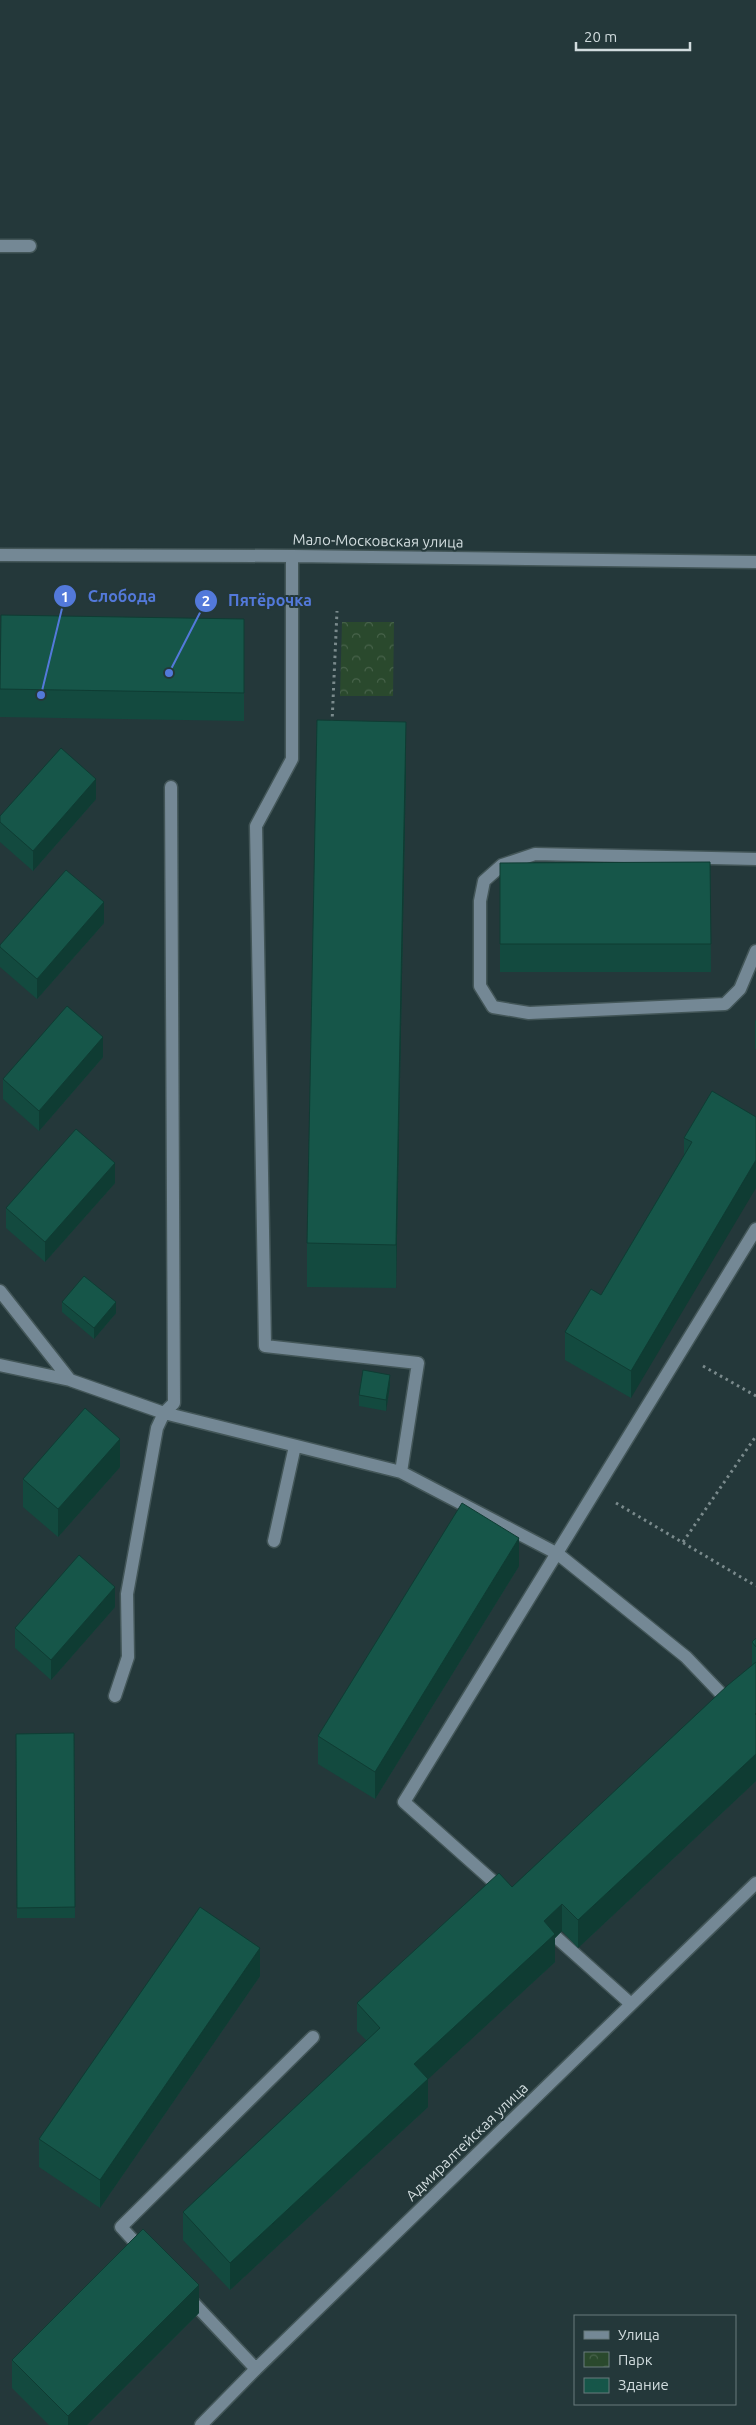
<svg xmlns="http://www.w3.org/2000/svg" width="756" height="2425" font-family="Ubuntu,sans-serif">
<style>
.park{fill:url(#park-crowns)}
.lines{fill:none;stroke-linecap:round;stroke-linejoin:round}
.minor-casing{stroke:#435658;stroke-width:15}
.path{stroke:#7a8a8c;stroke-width:3;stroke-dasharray:2.5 4;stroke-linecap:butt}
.minor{stroke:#748895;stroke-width:12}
.wall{fill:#134a3f}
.shaded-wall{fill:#0f3c33}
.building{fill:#165649;stroke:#0f3c33}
.labels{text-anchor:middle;stroke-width:4;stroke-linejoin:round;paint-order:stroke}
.street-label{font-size:15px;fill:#d1dcde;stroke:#24383a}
.leader{fill:none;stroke:#5379da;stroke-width:2}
.callout-dot{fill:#5379da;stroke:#24383a;stroke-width:2}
.mark-label{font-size:15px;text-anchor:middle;font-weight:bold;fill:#fff}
.callout-label{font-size:16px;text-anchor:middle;font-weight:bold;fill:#5379da;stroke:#24383a;stroke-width:4;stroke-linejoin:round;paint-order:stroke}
</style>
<defs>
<pattern id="park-crowns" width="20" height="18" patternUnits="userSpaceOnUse" patternTransform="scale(1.25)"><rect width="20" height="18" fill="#2a492d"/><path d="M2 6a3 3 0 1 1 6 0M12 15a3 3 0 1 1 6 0" fill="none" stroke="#48634b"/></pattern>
</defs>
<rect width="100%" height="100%" fill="#24383a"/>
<path class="park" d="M342,622H394L393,696H340Z"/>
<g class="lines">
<defs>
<path id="minor" d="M0,246H30
M0,555L292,556L756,562
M292,556V759L256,826L265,1346L418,1363L401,1472
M756,859L535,854L502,865L484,881L480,901V986L493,1007L529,1013L725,1004L740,989L756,951
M0,1291L70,1380
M0,1365L70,1380L164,1413L401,1472L558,1554L686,1657L731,1704
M274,1541L295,1446
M115,1696L128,1657L127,1594L157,1428L164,1413L174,1403L171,787
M504,1891L404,1802L756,1229
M556,1937L631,2004
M144,2252L121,2227L313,2037
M188,2297L256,2369
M201,2425L256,2369L756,1883"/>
</defs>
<use href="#minor" class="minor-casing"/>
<path class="path" d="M332,723L337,611
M703,1366L756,1396
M616,1503L756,1586
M683,1542L756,1436"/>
<use href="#minor" class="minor"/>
</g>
<path class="wall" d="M244,619V721L0,717V664Z
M406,766L396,1288L307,1287V1243Z
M96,799L33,871L0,842V816Z
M710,862L711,972H500V863Z
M104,923L37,999L0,967V945Z
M756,1020V1049H755V1021Z
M103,1057L39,1131L3,1099V1079Z
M712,1091L631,1398L565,1360V1332L601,1295L684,1155V1138Z
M115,1183L45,1262L6,1228V1208Z
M62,1302L116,1313L94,1339L62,1312Z
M390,1385L386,1411L359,1406V1395Z
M120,1467L58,1537L23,1507V1479Z
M519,1566L375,1799L318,1764V1736Z
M115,1607L51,1680L15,1648V1628Z
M756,1638V1781L578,1948L562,1931L555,1938V1962L428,2079V2107L230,2290L183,2240V2212L367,2041L357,2031V2003L512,1887L752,1666V1642Z
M74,1733L75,1918H17L16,1734Z
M260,1976L100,2208L39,2167V2139Z
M199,2313L87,2425H49L12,2388V2360Z"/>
<path class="shaded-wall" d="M406,722V766L396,1288V1245Z
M96,779V799L33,871V851Z
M104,902V923L37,999V979Z
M103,1037V1057L39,1131V1111Z
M756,1160V1188L631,1398V1371Z
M115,1163V1183L45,1262V1242Z
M116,1302V1313L94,1339V1328Z
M390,1375V1385L386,1411V1400Z
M120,1439V1467L58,1537V1509Z
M519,1538V1566L375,1799V1772Z
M115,1587V1607L51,1680V1660Z
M756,1754V1781L578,1948V1920Z
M562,1904V1931L555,1938V1962L414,2092V2064L544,1921Z
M260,1948V1976L100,2208V2180Z
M428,2079V2107L230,2290V2263Z
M199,2285V2313L87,2425H68V2416Z"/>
<path class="building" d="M1,615L244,619V693L0,689Z
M317,720L406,722L396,1245L307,1243Z
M61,748L96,779L33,851L0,822V816Z
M710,862L711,944H500V863Z
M66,870L104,902L37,979L0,947V945Z
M67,1006L103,1037L39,1111L3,1079Z
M712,1091L756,1117V1160L631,1371L565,1332L591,1289L601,1295L692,1142L684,1138Z
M76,1129L115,1163L45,1242L6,1208Z
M84,1276L116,1302L94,1328L62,1302Z
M363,1370L390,1375L386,1400L359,1395Z
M85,1408L120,1439L58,1509L23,1479Z
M462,1503L519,1538L375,1772L318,1736Z
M79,1555L115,1587L51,1660L15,1628Z
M756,1638V1647L752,1642Z
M756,1662V1713L755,1714L756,1715V1754L578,1920L562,1904L544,1921L555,1934L414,2064L428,2079L230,2263L183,2212L380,2028L357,2003L499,1873L512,1887L728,1685Z
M74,1733L75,1907L17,1908L16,1734Z
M200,1907L260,1948L100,2180L39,2139Z
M143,2229L199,2285L68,2416L12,2360Z"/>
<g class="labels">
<g class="street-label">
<text transform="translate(378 541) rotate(1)" y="5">Мало-Московская улица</text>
<text transform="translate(467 2142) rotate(-44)" y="5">Адмиралтейская улица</text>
</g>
</g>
<path class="leader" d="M41 695L65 596M169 673L206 601"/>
<g class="callout-dot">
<circle cx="41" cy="695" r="5"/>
<circle cx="169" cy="673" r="5"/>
<circle cx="65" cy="596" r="12"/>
<circle cx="206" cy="601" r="12"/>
</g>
<g class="mark-label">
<text x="65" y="602">1</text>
<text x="206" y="606">2</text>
</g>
<g class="callout-label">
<text x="122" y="602">Слобода</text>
<text x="270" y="606">Пятёрочка</text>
</g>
<rect x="574" y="2315" width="162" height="90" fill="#24383a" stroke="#697a7c"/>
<rect x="584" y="2331" width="25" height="8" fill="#748895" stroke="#697a7c"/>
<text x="618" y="2340" font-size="15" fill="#d1dcde">Улица</text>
<rect x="584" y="2352" width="25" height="15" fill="url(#park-crowns)" stroke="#697a7c"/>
<text x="618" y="2365" font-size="15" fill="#d1dcde">Парк</text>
<rect x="584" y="2378" width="25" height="15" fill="#165649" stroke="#697a7c"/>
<text x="618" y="2390" font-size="15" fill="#d1dcde">Здание</text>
<path d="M576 42v8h114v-8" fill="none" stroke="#d1dcde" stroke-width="2.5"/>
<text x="584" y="42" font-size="15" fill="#d1dcde" stroke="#24383a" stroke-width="4" paint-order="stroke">20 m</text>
</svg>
